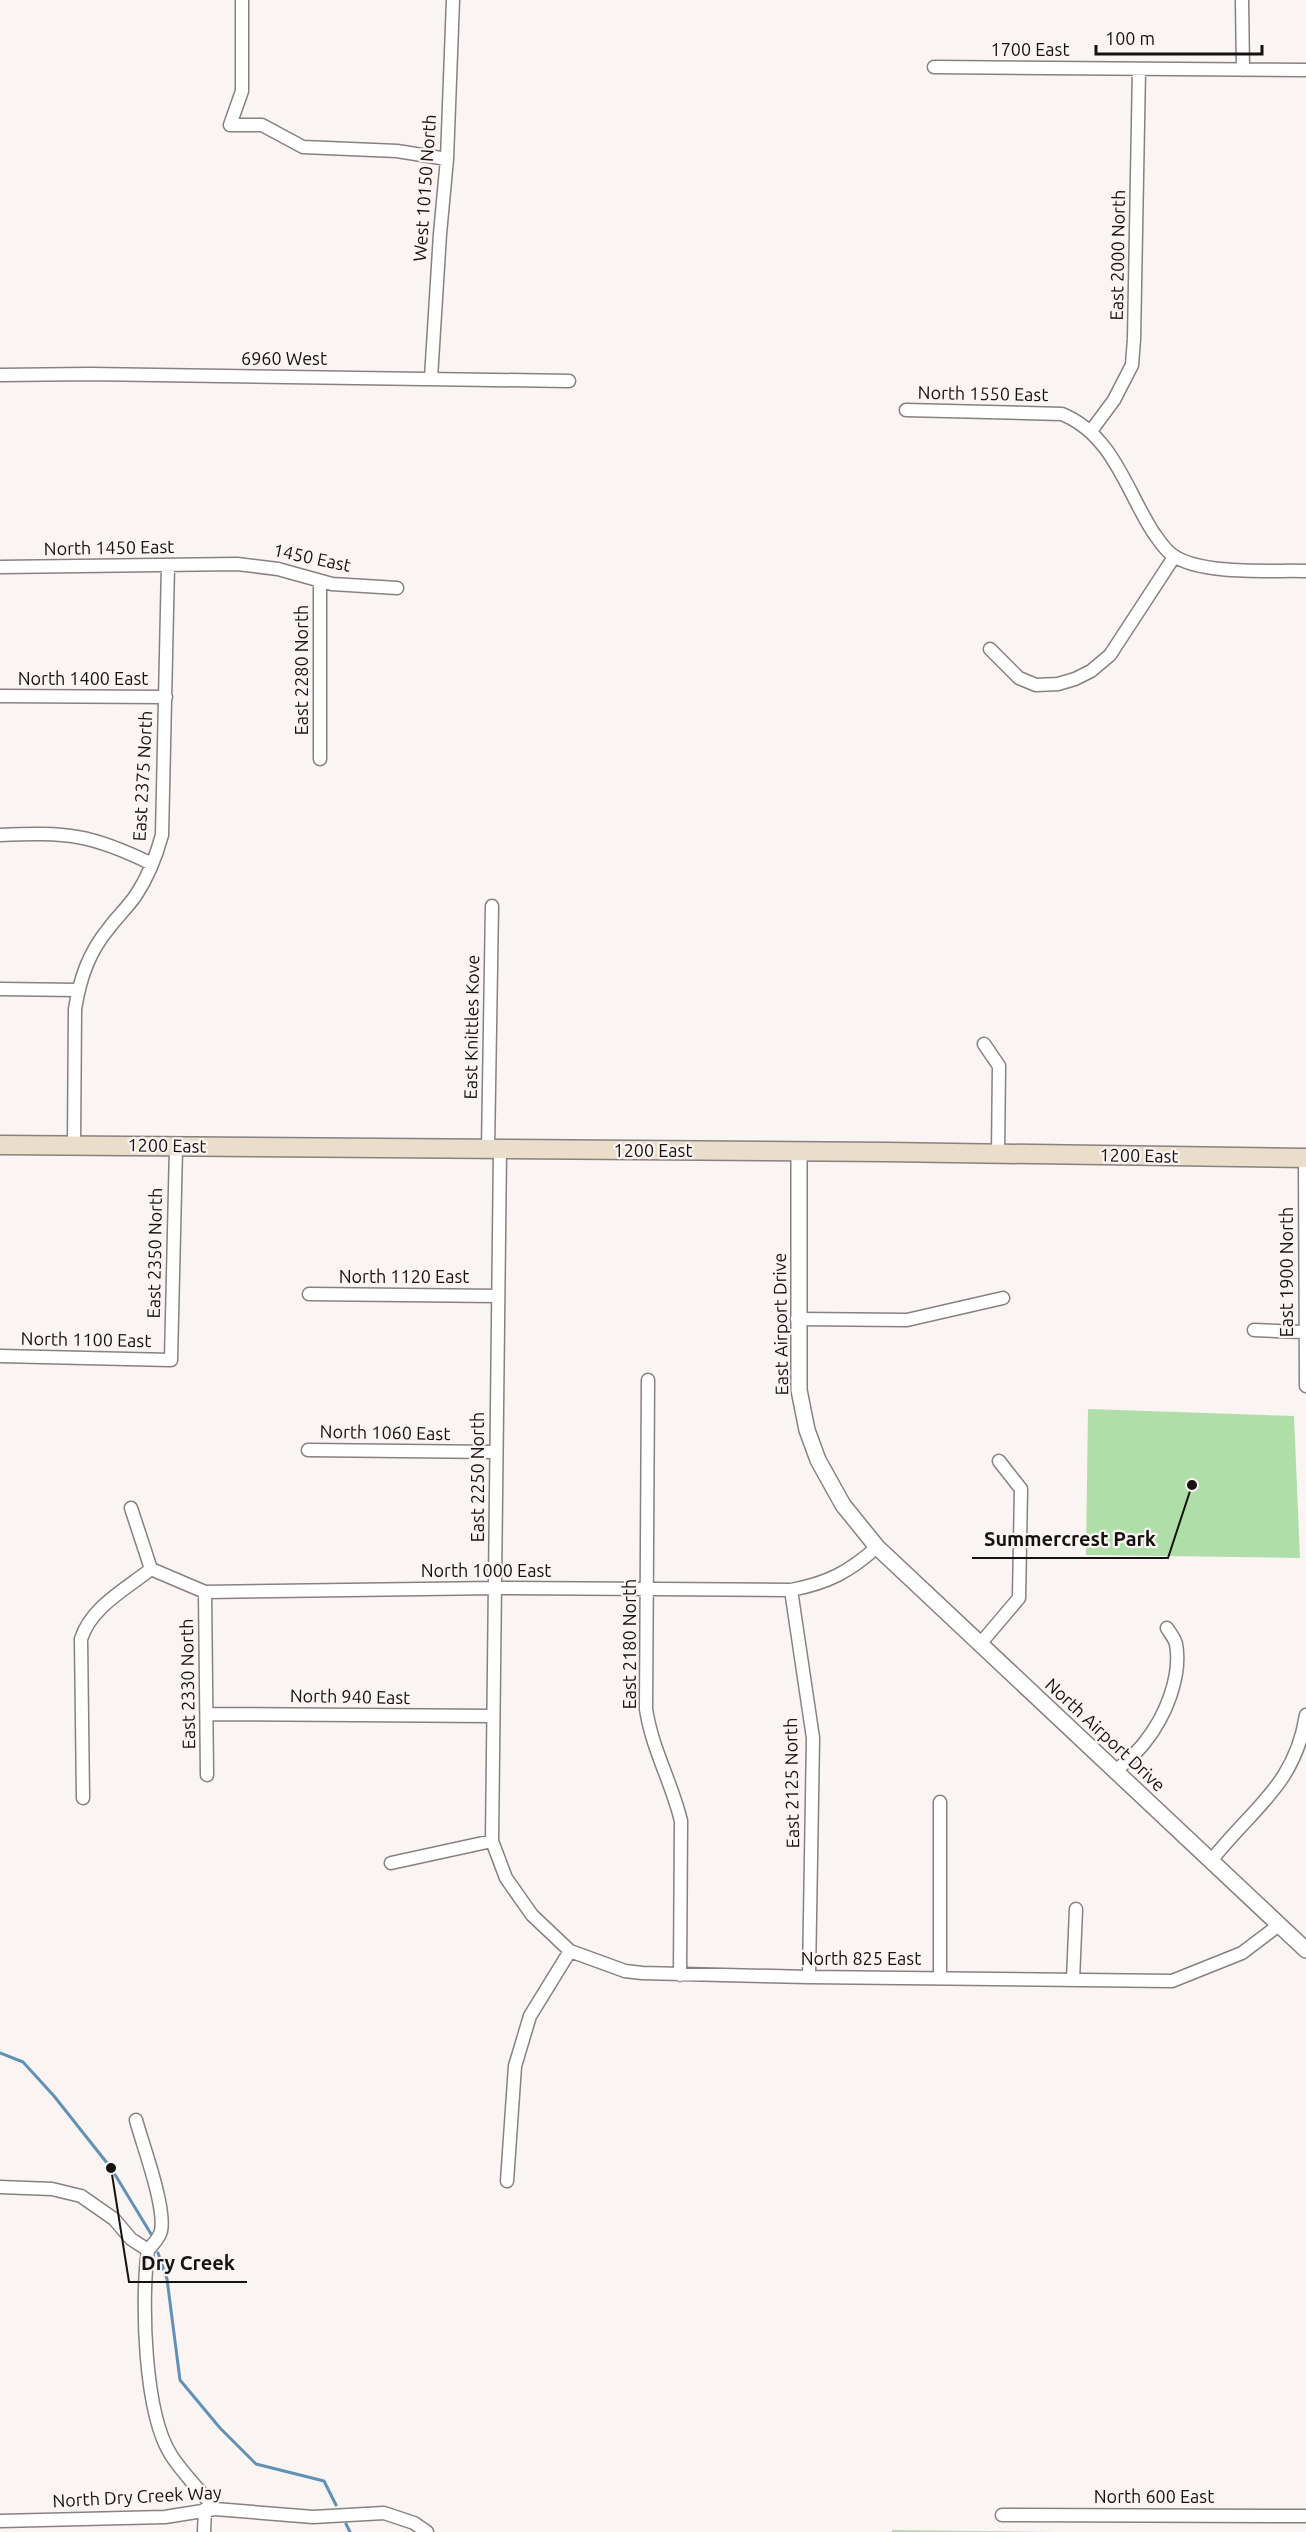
<svg xmlns="http://www.w3.org/2000/svg" width="1306" height="2532" font-family="Ubuntu,sans-serif">
<style>
.green{fill:#afdea8}
.lines{fill:none;stroke-linecap:round;stroke-linejoin:round}
.stream{stroke:#6191b5;stroke-width:3}
.minor-casing{stroke:#87817f;stroke-width:15}
.tertiary-casing{stroke:#87817f;stroke-width:18}
.secondary-casing{stroke:#87817f;stroke-width:21}
.minor{stroke:#fff;stroke-width:12}
.tertiary{stroke:#fff;stroke-width:15}
.secondary{stroke:#eaddc9;stroke-width:18}
.labels{text-anchor:middle;stroke-width:4.5;stroke-linejoin:round;paint-order:stroke}
.street-label{font-size:18px;fill:#151312;stroke:#faf4f2}
.leader{fill:none;stroke:#151312;stroke-width:2}
.callout-dot{fill:#151312;stroke:#faf4f2;stroke-width:2}
.callout-label{font-size:20px;text-anchor:middle;font-weight:bold;fill:#151312;stroke:#faf4f2;stroke-width:4.5;stroke-linejoin:round;paint-order:stroke}
</style>
<rect width="100%" height="100%" fill="#faf4f2"/>
<path class="green" d="M1088,1409L1294,1416L1300,1558L1086,1555Z
M892,2530L1058,2532H892Z"/>
<g class="lines">
<path class="stream" d="M0,2053L23,2062L54,2096L111,2168L151,2234
M158,2253L167,2279L180,2380L220,2428L256,2464L324,2481L336,2505
M346,2524L350,2532"/>
<defs>
<path id="minor" d="M242,0V91L230,125H262L303,147L397,151L447,159
M1242,0L1243,70
M934,67L1306,70
M0,375L90,374L569,381
M431,378L440,234L447,159L453,0
M906,410L1062,414C1113,435 1126,490 1153,532C1159,540 1165,551 1174,556C1203,575 1270,570 1306,571
M1091,431L1114,400L1132,365L1134,339L1139,69
M0,567L237,564L278,569L332,584L397,588
M990,649L1019,678L1036,685L1058,684L1075,679L1091,671L1110,655L1174,557
M0,696L166,697
M320,759V581
M0,835C67,832 91,834 152,864
M0,989L78,990
M984,1044L999,1066L998,1154
M74,1145L75,1009C80,978 89,952 109,928C117,917 128,907 136,895C148,877 156,857 162,835L168,565
M488,1149L492,906
M500,1150L492,1841L506,1878L532,1915L570,1951L625,1971L642,1973L809,1977L1172,1981L1242,1953L1279,1925
M1305,1158L1306,1386
M309,1294L498,1296
M797,1319L907,1320L1003,1298
M1254,1330L1304,1332
M0,1356L171,1360L176,1147
M648,1380L646,1709C652,1749 672,1783 681,1821L680,1975
M308,1450L496,1452
M131,1508L151,1569L205,1592L496,1588L791,1590C828,1583 849,1572 877,1547
M791,1590L813,1738L809,1977
M205,1592L207,1775
M980,1644L1019,1598L1021,1489L999,1461
M208,1714L492,1716
M1115,1772C1125,1762 1137,1753 1145,1742C1165,1717 1182,1677 1176,1644C1175,1639 1170,1633 1167,1628
M83,1798L81,1639C91,1607 126,1589 151,1569
M1211,1861C1252,1808 1295,1786 1306,1715
M391,1863L492,1841
M940,1977V1802
M1073,1980L1076,1909
M136,2120C143,2146 166,2207 161,2231C159,2239 153,2244 148,2250
M507,2181L515,2066L530,2016L570,1951
M0,2187L52,2189L81,2196L114,2219L131,2239L148,2250C141,2300 144,2413 171,2455C183,2474 201,2491 215,2509
M1002,2515L1306,2516
M0,2521L165,2517L215,2509L313,2517L384,2513L414,2523L427,2532
M204,2532L205,2509"/>
<path id="tertiary" d="M799,1151V1390L807,1430L818,1460L843,1505L877,1547L1306,1950"/>
<path id="secondary" d="M0,1145L887,1152L1306,1158"/>
</defs>
<use href="#minor" class="minor-casing"/>
<use href="#tertiary" class="tertiary-casing"/>
<use href="#secondary" class="secondary-casing"/>
<use href="#minor" class="minor"/>
<use href="#tertiary" class="tertiary"/>
<use href="#secondary" class="secondary"/>
</g>
<g class="labels">
<g class="street-label">
<text x="1030" y="56">1700 East</text>
<text transform="translate(425 188) rotate(-86)" y="6">West 10150 North</text>
<text transform="translate(1118 255) rotate(-89)" y="6">East 2000 North</text>
<text x="284" y="365">6960 West</text>
<text transform="translate(983 394) rotate(1)" y="6">North 1550 East</text>
<text transform="translate(109 548) rotate(-1)" y="6">North 1450 East</text>
<text transform="translate(312 558) rotate(12)" y="6">1450 East</text>
<text transform="translate(302 670) rotate(-90)" y="6">East 2280 North</text>
<text x="83" y="685">North 1400 East</text>
<text transform="translate(143 776) rotate(-87)" y="6">East 2375 North</text>
<text transform="translate(472 1027) rotate(-89)" y="6">East Knittles Kove</text>
<text transform="translate(167 1146) rotate(1)" y="6">1200 East</text>
<text x="653" y="1157">1200 East</text>
<text transform="translate(1139 1156) rotate(1)" y="6">1200 East</text>
<text transform="translate(155 1253) rotate(-89)" y="6">East 2350 North</text>
<text transform="translate(1287 1272) rotate(-90)" y="6">East 1900 North</text>
<text x="404" y="1283">North 1120 East</text>
<text transform="translate(781 1324) rotate(-91)" y="6">East Airport Drive</text>
<text transform="translate(86 1340) rotate(1)" y="6">North 1100 East</text>
<text transform="translate(385 1433) rotate(1)" y="6">North 1060 East</text>
<text transform="translate(478 1477) rotate(-90)" y="6">East 2250 North</text>
<text x="486" y="1577">North 1000 East</text>
<text transform="translate(630 1644) rotate(-90)" y="6">East 2180 North</text>
<text transform="translate(188 1684) rotate(-91)" y="6">East 2330 North</text>
<text transform="translate(350 1697) rotate(1)" y="6">North 940 East</text>
<text transform="translate(1105 1735) rotate(43)" y="6">North Airport Drive</text>
<text transform="translate(792 1783) rotate(-91)" y="6">East 2125 North</text>
<text x="861" y="1965">North 825 East</text>
<text transform="translate(137 2497) rotate(-3)" y="6">North Dry Creek Way</text>
<text x="1154" y="2503">North 600 East</text>
</g>
</g>
<path class="leader" d="M1192 1485L1168 1558H972M111 2168L129 2282H247"/>
<g class="callout-dot">
<circle cx="1192" cy="1485" r="6"/>
<circle cx="111" cy="2168" r="6"/>
</g>
<g class="callout-label">
<text x="1070" y="1546">Summercrest Park</text>
<text x="188" y="2270">Dry Creek</text>
</g>
<path d="M1096 45v9h166v-9" fill="none" stroke="#151312" stroke-width="3"/>
<text x="1105" y="45" font-size="18" fill="#151312" stroke="#faf4f2" stroke-width="4.5" paint-order="stroke">100 m</text>
</svg>
